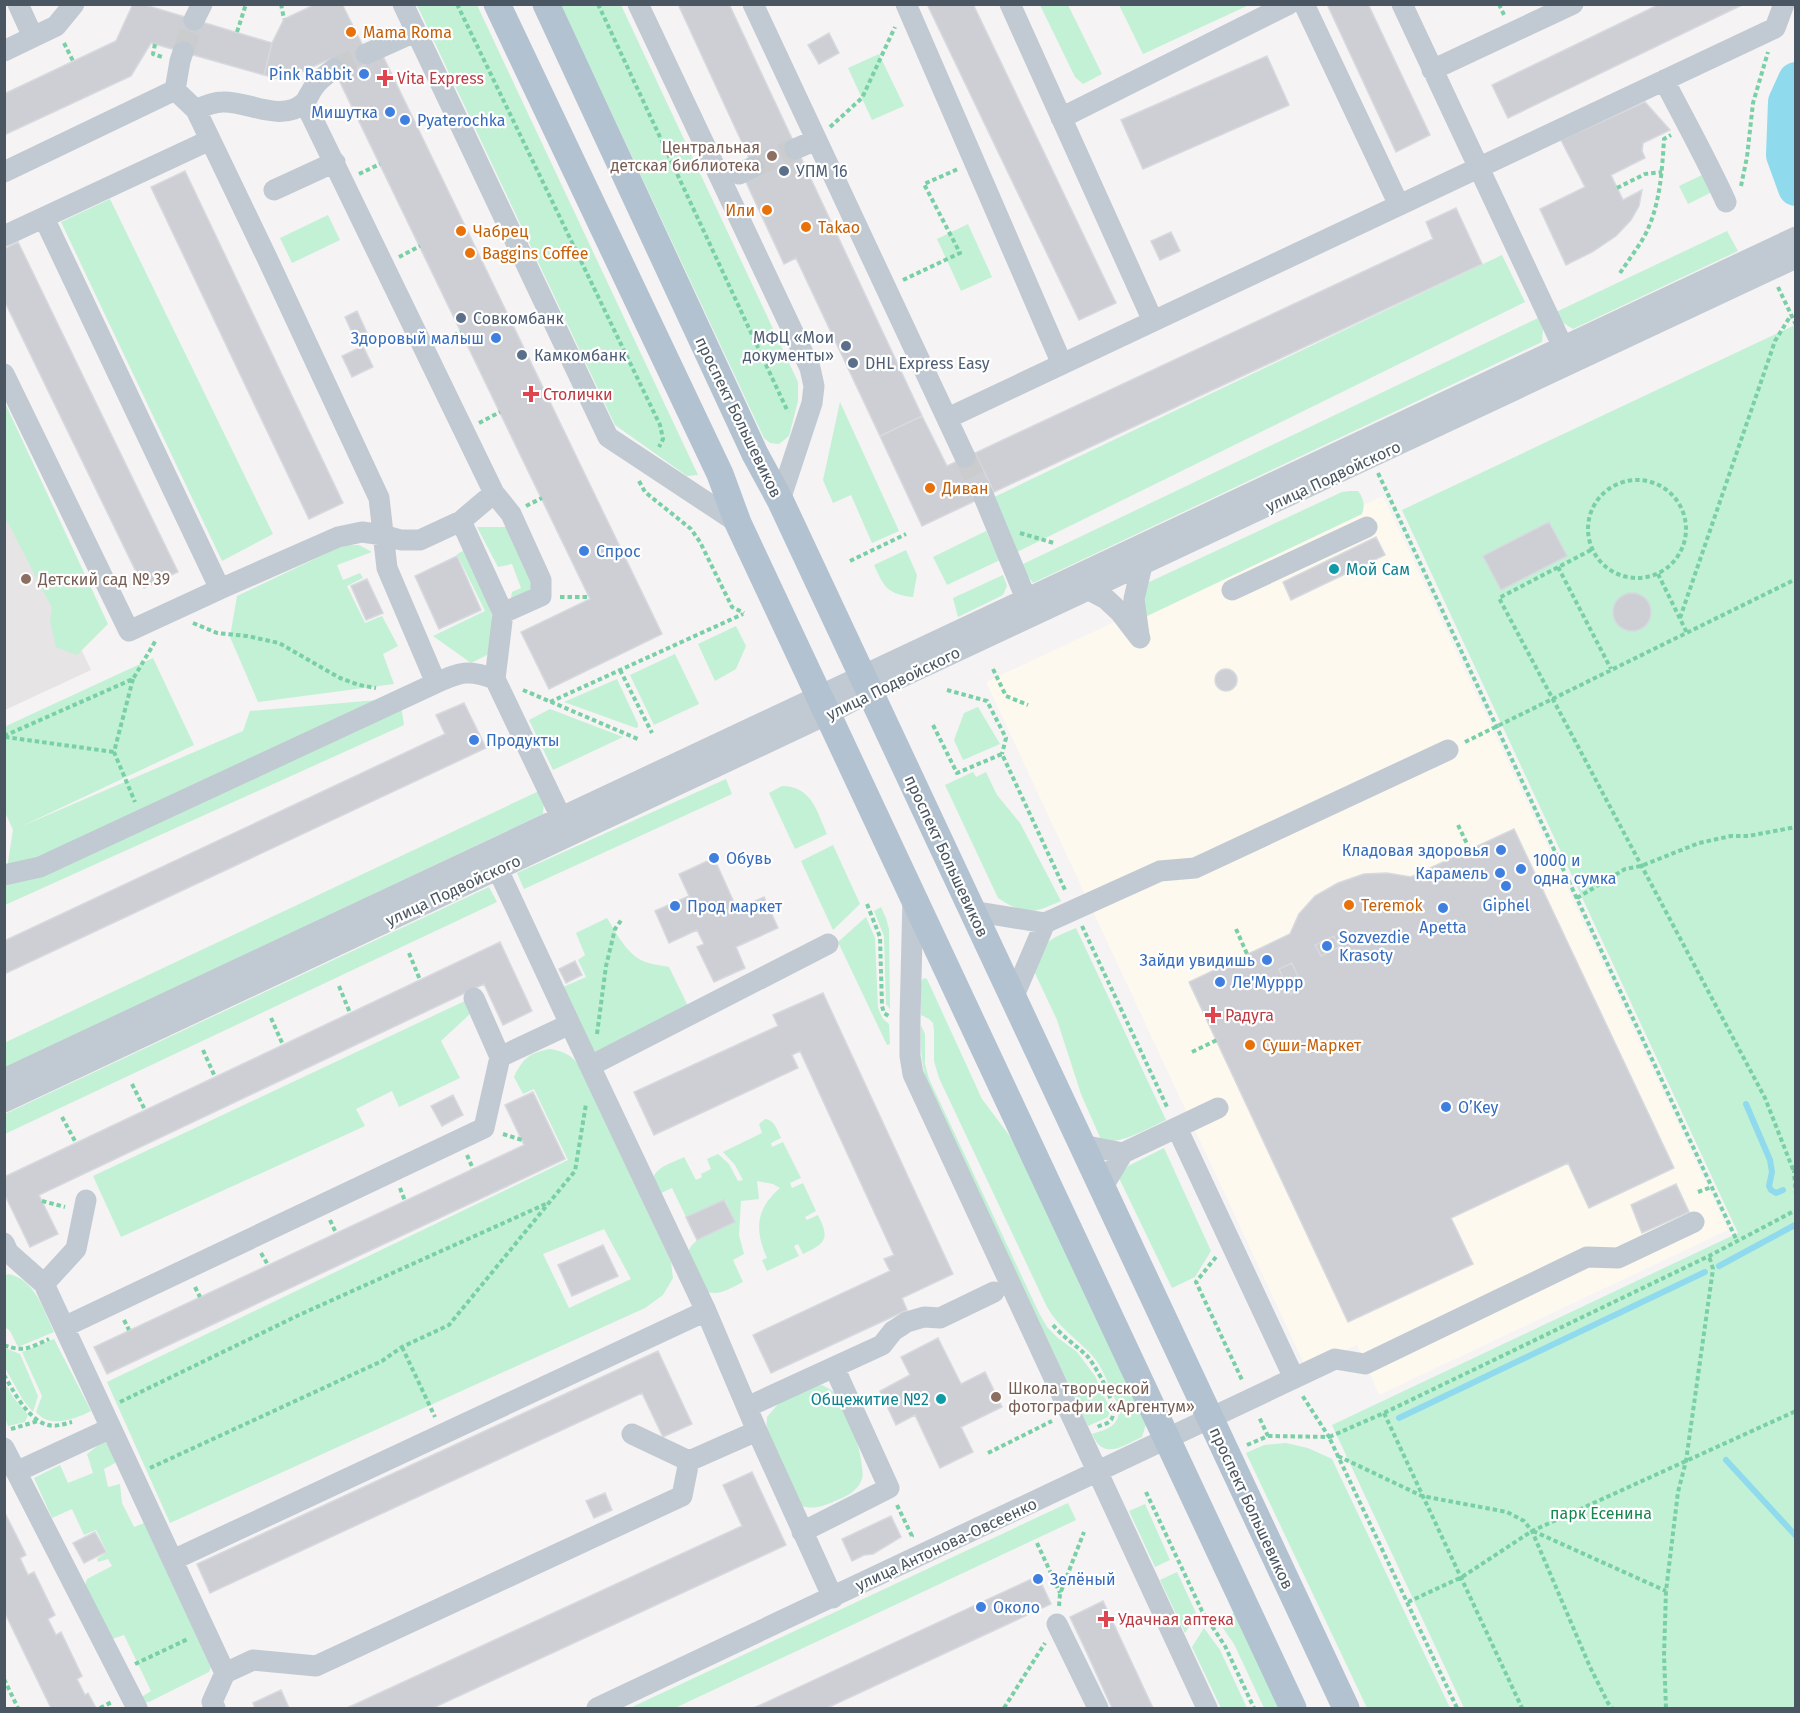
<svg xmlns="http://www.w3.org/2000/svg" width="1800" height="1713" font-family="'Fira Sans',sans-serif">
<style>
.commercial{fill:#fdf9ef}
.education{fill:#e6e4e5}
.green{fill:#c3f1d5;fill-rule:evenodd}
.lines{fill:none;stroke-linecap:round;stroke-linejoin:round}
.stream{stroke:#90daee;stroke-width:6}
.river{stroke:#90daee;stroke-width:36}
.building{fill:#cdcfd5;stroke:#d7d9de;stroke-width:1.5}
.minor-tunnel{stroke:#caccce;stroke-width:21;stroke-dasharray:21 10;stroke-linecap:butt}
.path{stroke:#7ad0a6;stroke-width:4;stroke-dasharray:4.5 3;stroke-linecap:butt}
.minor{stroke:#c1cad2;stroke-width:21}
.major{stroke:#b3c2d1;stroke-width:27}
.food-dot{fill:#e8710a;stroke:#fff;stroke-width:2}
.shop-dot{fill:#3f7fe0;stroke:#fff;stroke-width:2}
.health-dot{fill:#e0444e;stroke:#fff;stroke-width:2}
.education-dot{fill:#8d6e63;stroke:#fff;stroke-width:2}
.service-dot{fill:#5c6f8a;stroke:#fff;stroke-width:2}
.culture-dot{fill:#0f9aa8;stroke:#fff;stroke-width:2}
.labels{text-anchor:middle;stroke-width:4.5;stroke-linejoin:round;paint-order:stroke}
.food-label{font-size:16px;fill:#c56008;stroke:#fff;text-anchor:start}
.shop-label{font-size:16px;fill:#366cbe;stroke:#fff;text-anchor:start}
.health-label{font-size:16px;fill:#be3a42;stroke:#fff;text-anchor:start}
.education-label{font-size:16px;fill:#785e54;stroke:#fff;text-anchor:start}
.service-label{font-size:16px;fill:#4e5e75;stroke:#fff;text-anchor:start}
.street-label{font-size:16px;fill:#4a5661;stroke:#fff}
.culture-label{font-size:16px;fill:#0d838f;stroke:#fff;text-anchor:start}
.park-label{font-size:16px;fill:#17864f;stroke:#fff}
</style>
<rect width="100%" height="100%" fill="#f5f3f3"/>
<path class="commercial" d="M1383,496L1728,1230L1379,1395L1357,1345L1306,1368L986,682Z"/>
<path class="education" d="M4,488L91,670L5,710H4Z"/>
<path class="green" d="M417,5H477L698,475L687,476L615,425Z
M561,5H621L798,382V401L789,436L779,444L770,443L764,438Z
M1040,5H1068L1102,74L1083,84L1075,77Z
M1119,5H1249L1143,54Z
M879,54L904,106L872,120L848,68Z
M1706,173L1714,191L1688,204L1679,186Z
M110,199L273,534L222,561L61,222Z
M328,215L340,240L292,263L280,238Z
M968,224L992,277L961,291L937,239Z
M1727,231L1738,251L1573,329L1560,321L1556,312Z
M1502,255L1525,302L1015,553L990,499Z
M1538,318L1543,329L1542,342L1033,583L1019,566Z
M1795,325V1708H1464L1332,1425L1738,1233L1402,510Z
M4,401L108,624L77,655L56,647L50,621L52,608L5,517Z
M840,402L899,531L872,543L851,495L833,503L823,480Z
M1350,491H1358C1364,498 1365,506 1362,514L1143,618L1145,584L1342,492Z
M477,527H510L534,590L514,601L511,597L512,592L521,588L512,564L498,567Z
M986,531L1000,560L947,585L933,557Z
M344,545H359L372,552L337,565L343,580L360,573L363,578L347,586L365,623L382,616L398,646L383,654L394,684L258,702L230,637L237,596Z
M467,549L491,594L493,652L471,663L433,636L485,611L457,554Z
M906,550L917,575L913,597C887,594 884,587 874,565Z
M1003,575L1007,586L1003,595L958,617L953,598Z
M736,626L746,646L736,669L715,681L698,644Z
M675,654L699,704L654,725L630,675Z
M153,658L194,745L20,827L243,731L250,711L400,698L404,725L5,905V881L13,830L5,812L4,727Z
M617,679L638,724V727L636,728L564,702Z
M978,707L1000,744L963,760L954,740L964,713Z
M550,709L623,737L553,770L529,720Z
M973,772L976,777L986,772L997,795L1020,823L1061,901C1031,914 1026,916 998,898L945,785Z
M726,779L732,794L524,889L517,873Z
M782,786C812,786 817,812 827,834L795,849L769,793Z
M539,791L544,801L543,814L5,1068L4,1043Z
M833,845L860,904L833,930L801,861Z
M489,887L497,902L5,1134V1114Z
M881,907L886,918L889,929L890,1009L886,1004L884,936L874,911Z
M866,917L875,938L878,1008L883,1019L889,1024L890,1044L887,1045L838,942Z
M607,918C615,931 624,948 636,957C645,964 659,965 669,967L690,1010L594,1052L563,987L586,977L578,960L585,955L576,933Z
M1076,928L1166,1120C1145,1130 1125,1142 1102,1142L1081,1094L1057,1020L1034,971C1045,939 1046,941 1076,928Z
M924,978L927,979L982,1099L1015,1143L1146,1424L1142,1437C1122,1446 1104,1461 1092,1434C1100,1431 1112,1429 1116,1421C1122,1413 1117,1403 1113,1395C1107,1381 1102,1366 1091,1354C1075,1337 1059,1328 1047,1307L939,1078L934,1061V1030L933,1023L929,1019L921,1015V983L922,980Z
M469,999L472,1012L441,1041L460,1078L399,1107L392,1091L356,1109L365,1126L121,1237L93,1176Z
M921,1025L925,1034V1064L929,1079L1039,1313L1047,1327L1058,1338L1077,1352L1095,1376L1109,1407L1110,1412L1108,1417L1088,1426L926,1080C921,1061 920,1044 921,1025Z
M550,1049C563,1051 571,1055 579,1065L671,1262L673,1278L663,1295L645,1308L170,1523L107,1382L568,1160L534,1089L523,1094L514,1077C523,1058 529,1053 550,1049ZM604,1229L631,1279L569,1308L543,1254Z
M765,1119C775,1120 777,1130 781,1138L771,1143L772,1147L783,1142L801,1178L790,1183L792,1188L803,1183L816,1211L805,1217L807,1220L818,1215C830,1239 826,1243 803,1254L798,1244L794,1246L799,1256L767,1271L762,1260L767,1258C754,1229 756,1209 780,1188L773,1184L757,1181L759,1199L741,1201L739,1235L744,1254L733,1260L743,1282C730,1288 719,1297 705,1291L688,1252C695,1235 719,1229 735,1222L725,1200L686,1217L672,1188L657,1195C656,1191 653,1184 653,1180C654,1167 675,1162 684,1157L696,1180L702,1177L701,1174L711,1169L707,1159L718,1154L729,1164L738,1181L743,1180L735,1165L723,1152L762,1133L759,1124Z
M1164,1148L1211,1251L1195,1277L1172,1288L1119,1178L1128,1166Z
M8,1274C35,1279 43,1309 54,1332L18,1347L10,1331L5,1327L4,1276Z
M54,1339L91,1411C75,1419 50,1429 36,1412L42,1396L22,1352Z
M5,1348L20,1354L38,1396L33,1412L23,1400L5,1368Z
M5,1383L13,1397L28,1415L25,1422L8,1426L5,1418Z
M822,1385C830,1389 836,1392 841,1399C849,1410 866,1466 862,1479C857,1492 847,1496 835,1501C821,1507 813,1510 799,1505L766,1434L767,1417L779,1403L811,1387Z
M105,1440L115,1459V1463L104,1469L108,1487L120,1484L122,1503L134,1527L144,1523L211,1667L209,1672L149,1702H143L140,1698L151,1691L124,1635L112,1639L85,1585L87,1579L112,1566L108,1559L98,1562L97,1559L107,1552L96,1530L84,1535L72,1509L52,1518L34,1478L60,1465L68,1483L93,1473L87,1454Z
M1286,1443L1308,1448L1332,1459L1450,1708H1367L1246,1453L1264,1445Z
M1068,1503L1076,1520L675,1708H630Z
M1145,1504L1170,1560L1155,1567L1129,1511Z
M1177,1572L1197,1615L1185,1633L1160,1580Z
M1236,1612L1282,1708H1264L1234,1644L1218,1621Z
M1204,1628L1220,1650L1247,1708H1221L1192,1647Z"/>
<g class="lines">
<path class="stream" d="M1746,1104L1770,1160L1772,1172L1769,1186L1771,1190L1776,1193L1783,1190
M1719,1266L1795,1225
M1399,1418L1705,1272
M1726,1460L1796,1536"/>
<path class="river" d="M1796,80L1786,102L1784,155L1796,188"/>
</g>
<path class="building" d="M133,4H142L272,43L264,75L151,43L131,76L4,135V94L116,41Z
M316,4H342L371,62L338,78L330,59L283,80L264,75L272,43L284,19Z
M678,4H729L922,416L880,436L796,258L784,264L745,180L757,175Z
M927,4H973L1116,303L1079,320Z
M1327,4H1368L1430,135L1396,152Z
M1660,4H1744L1508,118L1492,85Z
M829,33L839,53L819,64L808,45Z
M383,56L662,634L549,689L521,632L590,599L338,78Z
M1267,56L1289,105L1143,169L1121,120Z
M1645,102L1670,130L1643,143L1642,151L1645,158L1611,175L1623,200L1642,190L1639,206L1631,220L1616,236L1592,252L1566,265L1540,209L1585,187L1561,140Z
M185,171L343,503L309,519L151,187Z
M1456,208L1482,264L994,492L975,453L1433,239L1426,222Z
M1171,232L1180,251L1160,260L1151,241Z
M18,242L178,572L144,588L4,300V249Z
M357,311L367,333L355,339L345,317Z
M363,346L373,367L352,377L342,356Z
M922,416L947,466L975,453L994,492L922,526L880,436Z
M1549,522L1567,556L1501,590L1483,556Z
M1376,537L1385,555L1291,600L1283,582Z
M457,556L481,610L439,629L415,576Z
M367,579L383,613L366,620L351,586Z
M1613 612a19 19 0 1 1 38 0a19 19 0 1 1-38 0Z
M1215 680a11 11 0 1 1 22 0a11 11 0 1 1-22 0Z
M464,703L486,748L4,974V941L445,734L436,715Z
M1514,829L1674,1168L1589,1208L1568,1163L1451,1218L1473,1264L1348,1322L1189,982L1290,934L1299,914L1315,896L1338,883L1364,874L1387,873L1411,877Z
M714,858L737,909L764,897L778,928L736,947L745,968L714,982L697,947L704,944L697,930L669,943L655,911L689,896L679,874Z
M1334,936L1339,947L1321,956L1315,945Z
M500,942L532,1011L503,1025L484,984L39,1195L58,1234L30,1247L4,1193V1177Z
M575,961L582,975L566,983L559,969Z
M1292,963L1303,988L1291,994L1279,969Z
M823,993L953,1274L902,1298L907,1310L771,1373L753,1335L890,1271L884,1259L894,1255L800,1051L792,1055L798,1068L654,1135L634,1092L778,1026L773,1015Z
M533,1092L565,1159L107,1374L94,1347L524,1145L505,1105Z
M453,1095L463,1115L442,1126L431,1106Z
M1676,1184L1689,1212L1642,1233L1631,1205Z
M724,1200L735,1222L697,1240L686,1217Z
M603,1245L618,1276L572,1296L558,1265Z
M938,1338L961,1384L985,1372L1002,1407L961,1427L973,1452L940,1468L915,1415L896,1425L880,1391L910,1375L901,1357Z
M658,1351L692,1424L663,1437L642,1393L210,1593L197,1564Z
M752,1472L786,1545L433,1708H347L742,1526L723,1485Z
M605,1493L612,1510L594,1518L586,1501Z
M4,1511L26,1555L20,1558L28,1575L34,1572L55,1615L48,1619L56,1635L61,1632L82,1676L77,1679L85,1695L88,1693L96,1708H51L4,1611Z
M891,1516L901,1537L873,1554L864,1555L852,1561L842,1539Z
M95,1532L106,1552L84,1563L73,1543Z
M1038,1576L1051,1604L827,1708H754Z
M1103,1601L1110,1616L1153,1708H1112L1087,1653L1070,1617Z
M281,1690L289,1708H255L253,1703Z"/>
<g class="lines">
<path class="minor-tunnel" d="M183,52L194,20
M334,69L366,54
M753,167L795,149
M965,457L984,497"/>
<path class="path" d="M281,4L284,19
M457,4L660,425L663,439L659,447
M598,4L788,412
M1499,4L1504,15
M237,32L246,4
M64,43L73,61
M155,44L153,54L162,57
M830,127L862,98L895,27
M359,174L380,164
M1741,186L1747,157L1753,103L1768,52
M1617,188L1645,174L1662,172
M399,257L420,246
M1620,273C1628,261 1637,249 1644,237C1660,207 1662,172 1664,139L1671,135
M903,280L960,253L924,184L958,169
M1778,287L1796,325
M440,342L461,332
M479,423L500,412
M1378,473L1737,1241
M1588 529a49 49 0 1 1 98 0a49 49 0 1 1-98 0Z
M639,481L645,492L691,529L700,542L732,607L744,613
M526,506L542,498
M1020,533L1054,543
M1591,550L1499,598L1765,1098L1794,1172
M850,561L906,534
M1558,567L1611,669
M1658,574L1687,633
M560,597H589
M1680,618L1775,341L1791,315
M193,623L217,633L247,636L279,643L340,678L359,685L376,688
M993,669L1006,696L1028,705
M620,670L652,733
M133,679L114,752L135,802
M523,690L638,739
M947,690L987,701L1006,738L1002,754
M550,702L743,614
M933,725L957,773L1002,754L1066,892
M4,736L133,679L156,640
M5,737L114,752
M1465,742L1796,579
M1458,825L1470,850
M1577,898L1625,869L1641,866L1699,843L1731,836H1748L1796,827
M867,904L880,937L882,1006L884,1013L890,1017
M1082,926L1168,1109
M1236,929L1247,954
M409,953L420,980
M339,986L350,1013
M271,1018L283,1045
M597,1034L606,966L615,929L622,919
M203,1050L215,1077
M1192,1052L1217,1040
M132,1084L145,1110
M62,1117L76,1143
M503,1134L522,1140
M467,1155L473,1169
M1796,1169L1794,1172L1796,1195
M400,1188L405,1201
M1698,1192L1712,1187
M42,1201L65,1207
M330,1220L336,1233
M261,1253L268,1265
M1216,1257L1196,1282L1243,1382
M195,1287L200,1297
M124,1320L129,1330
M1053,1325C1063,1337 1077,1346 1088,1357C1096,1367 1122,1410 1110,1421C1107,1424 1101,1425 1097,1427
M4,1345C24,1353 31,1347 49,1339
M402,1347L435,1417
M4,1375C14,1392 28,1420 48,1425C56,1427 64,1424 72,1422
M120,1402L299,1315L548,1203
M1384,1413L1522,1708
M11,1429L38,1421
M1268,1436L1329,1437L1302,1395
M1247,1445L1268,1436L1259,1417
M988,1453L1052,1421
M1338,1456L1422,1496L1507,1512L1524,1521L1532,1531L1590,1667L1608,1703L1612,1708
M150,1468L382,1361L402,1347L449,1325L575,1171L586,1104
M1146,1492L1202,1611L1225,1646L1254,1708
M897,1505L912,1536L910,1538
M1533,1531L1666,1591
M1037,1543L1060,1593
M1408,1602L1462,1577L1532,1531L1796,1411
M1059,1606L1060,1594L1084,1532
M135,1664L188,1639
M4,1679L18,1708
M100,1708L112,1702
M1004,1708L1045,1643
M1457,1708L1329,1437L1384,1413L1709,1256L1796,1210
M1666,1708L1664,1655L1666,1591L1678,1492L1686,1461L1713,1269L1709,1256"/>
<path class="minor" d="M18,4L33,37
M403,4L608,437L738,523
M638,4L810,368L814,386L812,403L780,500
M753,4L965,457
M906,4L1062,364
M1010,4L1153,321
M1304,4L1399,205
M1402,4L1569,360
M194,20L202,4
M4,51L56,26L74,4
M366,54L415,32
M1432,70L1573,4
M1664,80C1685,121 1707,160 1726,202
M175,90L196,110L268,260L379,498L387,568L436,683C461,672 468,669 495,679
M175,90L180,61L183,52
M305,103L494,493L511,514L541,580V596L503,613
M196,110C204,106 213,102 223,102C248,101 281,123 304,103C308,99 310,92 314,87C319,79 327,74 334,69
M1061,118L1289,4
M795,149L816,140
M4,172L175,90
M739,174L753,167
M274,190L335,162
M44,218L220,589L338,537L362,532L383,535L401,540H420L461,521L494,493
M4,236L210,140
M4,374L129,631L220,589
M948,418L1775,28L1784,4
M984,497L1032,613
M461,521L503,613L495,679L567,830
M1085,581L1089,590L1106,599L1120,612L1140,638
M1232,590L1367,527
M1139,635L1134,599L1142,565
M492,857L570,1024L706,1311L757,1431L833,1598
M4,875L40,867L436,683
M913,898L910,1019V1056L913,1074L1207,1708
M972,911L1045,923L1160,871L1195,868L1448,750
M474,998L500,1057
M1013,998L1045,923
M590,1066L828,944
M4,1079L1796,237
M4,1102L828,714L870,692L1796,258
M1177,1128L1294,1378
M1082,1145L1123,1153
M1102,1188L1123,1153L1218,1108
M4,1243L8,1252L44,1284L225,1673L212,1702L215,1708
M44,1284L76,1249L86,1200
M64,1327L484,1128L500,1057L570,1024
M747,1407L882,1345L893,1331L907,1322L924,1317L940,1318L994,1292
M632,1434L689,1461
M4,1448L137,1708
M16,1472L111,1428
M802,1532L889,1488L834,1367
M173,1560L706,1311
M1057,1624L1098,1708
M225,1673L253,1660L316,1666L682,1496L689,1461L757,1431
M597,1708L1335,1359L1365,1364L1587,1257L1618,1258L1694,1222"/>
<path class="major" d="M497,4L720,474L738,523L1293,1708
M546,4L755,454L780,500L1346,1708"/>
</g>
<g class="food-dot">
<circle cx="351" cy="32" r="6"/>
<circle cx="767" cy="210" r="6"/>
<circle cx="806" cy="227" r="6"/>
<circle cx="461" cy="231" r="6"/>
<circle cx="470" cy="253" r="6"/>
<circle cx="930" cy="488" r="6"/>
<circle cx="1349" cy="905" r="6"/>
<circle cx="1250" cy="1045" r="6"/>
</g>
<g class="shop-dot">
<circle cx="364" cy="74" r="6"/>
<circle cx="390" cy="112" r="6"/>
<circle cx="405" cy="120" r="6"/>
<circle cx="496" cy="338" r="6"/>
<circle cx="584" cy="551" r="6"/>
<circle cx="474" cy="740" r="6"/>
<circle cx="1501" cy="850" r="6"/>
<circle cx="714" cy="858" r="6"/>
<circle cx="1521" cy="869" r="6"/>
<circle cx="1500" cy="873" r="6"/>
<circle cx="1506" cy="886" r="6"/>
<circle cx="675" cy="906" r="6"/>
<circle cx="1443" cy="908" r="6"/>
<circle cx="1327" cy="946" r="6"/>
<circle cx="1267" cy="960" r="6"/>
<circle cx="1220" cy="982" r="6"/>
<circle cx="1446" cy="1107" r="6"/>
<circle cx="1038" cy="1579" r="6"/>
<circle cx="981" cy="1607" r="6"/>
</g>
<g class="health-dot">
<path d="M382 69h6v6h6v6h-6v6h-6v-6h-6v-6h6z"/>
<path d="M528 385h6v6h6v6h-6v6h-6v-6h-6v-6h6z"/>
<path d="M1210 1006h6v6h6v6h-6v6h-6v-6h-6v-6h6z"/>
<path d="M1103 1610h6v6h6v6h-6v6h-6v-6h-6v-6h6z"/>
</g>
<g class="education-dot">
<circle cx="772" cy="156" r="6"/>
<circle cx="26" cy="579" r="6"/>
<circle cx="996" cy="1397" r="6"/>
</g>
<g class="service-dot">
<circle cx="784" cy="171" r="6"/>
<circle cx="461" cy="318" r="6"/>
<circle cx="846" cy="346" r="6"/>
<circle cx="522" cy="355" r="6"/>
<circle cx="853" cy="363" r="6"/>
</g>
<g class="culture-dot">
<circle cx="1334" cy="569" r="6"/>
<circle cx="941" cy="1399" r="6"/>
</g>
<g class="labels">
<g class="food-label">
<text x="363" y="38">Mama Roma</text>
<text x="755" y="216" text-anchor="end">Или</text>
<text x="818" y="233">Takao</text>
<text x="473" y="237">Чабрец</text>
<text x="482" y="259">Baggins Coffee</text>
<text x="942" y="494">Диван</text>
<text x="1361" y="911">Teremok</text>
<text x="1262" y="1051">Суши-Маркет</text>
</g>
<g class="shop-label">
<text x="352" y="80" text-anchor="end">Pink Rabbit</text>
<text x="378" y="118" text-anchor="end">Мишутка</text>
<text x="417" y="126">Pyaterochka</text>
<text x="484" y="344" text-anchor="end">Здоровый малыш</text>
<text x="596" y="557">Спрос</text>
<text x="486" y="746">Продукты</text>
<text x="1489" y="856" text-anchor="end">Кладовая здоровья</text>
<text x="726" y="864">Обувь</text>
<text x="1533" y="866">1000 и<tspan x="1533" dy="18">одна сумка</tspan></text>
<text x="1488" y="879" text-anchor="end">Карамель</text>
<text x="1506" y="911" text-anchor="middle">Giphel</text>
<text x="687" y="912">Прод маркет</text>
<text x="1443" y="933" text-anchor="middle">Apetta</text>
<text x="1339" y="943">Sozvezdie<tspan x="1339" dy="18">Krasoty</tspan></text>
<text x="1255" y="966" text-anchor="end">Зайди увидишь</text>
<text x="1232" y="988">Ле'Муррр</text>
<text x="1458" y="1113">O’Key</text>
<text x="1050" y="1585">Зелёный</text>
<text x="993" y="1613">Около</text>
</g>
<g class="health-label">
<text x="397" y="84">Vita Express</text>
<text x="543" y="400">Столички</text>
<text x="1225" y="1021">Радуга</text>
<text x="1118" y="1625">Удачная аптека</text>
</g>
<g class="education-label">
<text x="760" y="153" text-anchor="end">Центральная<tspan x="760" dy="18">детская библиотека</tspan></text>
<text x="38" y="585">Детский сад № 39</text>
<text x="1008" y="1394">Школа творческой<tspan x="1008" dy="18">фотографии «Аргентум»</tspan></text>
</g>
<g class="service-label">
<text x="796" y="177">УПМ 16</text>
<text x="473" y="324">Совкомбанк</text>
<text x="834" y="343" text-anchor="end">МФЦ «Мои<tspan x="834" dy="18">документы»</tspan></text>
<text x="534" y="361">Камкомбанк</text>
<text x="865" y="369">DHL Express Easy</text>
</g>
<g class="street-label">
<text transform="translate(739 417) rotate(64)" y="6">проспект Большевиков</text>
<text transform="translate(1333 476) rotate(-25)" y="6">улица Подвойского</text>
<text transform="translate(893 683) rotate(-26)" y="6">улица Подвойского</text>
<text transform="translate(947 856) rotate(65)" y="6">проспект Большевиков</text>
<text transform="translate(453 890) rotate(-25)" y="6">улица Подвойского</text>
<text transform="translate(1252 1508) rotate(65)" y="6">проспект Большевиков</text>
<text transform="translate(946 1544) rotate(-25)" y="6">улица Антонова-Овсеенко</text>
</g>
<g class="culture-label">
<text x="1346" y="575">Мой Сам</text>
<text x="929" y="1405" text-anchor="end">Общежитие №2</text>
</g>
<g class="park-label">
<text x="1601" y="1519">парк Есенина</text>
</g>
</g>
<rect width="1800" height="1713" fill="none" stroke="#4a5661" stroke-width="12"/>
</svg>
